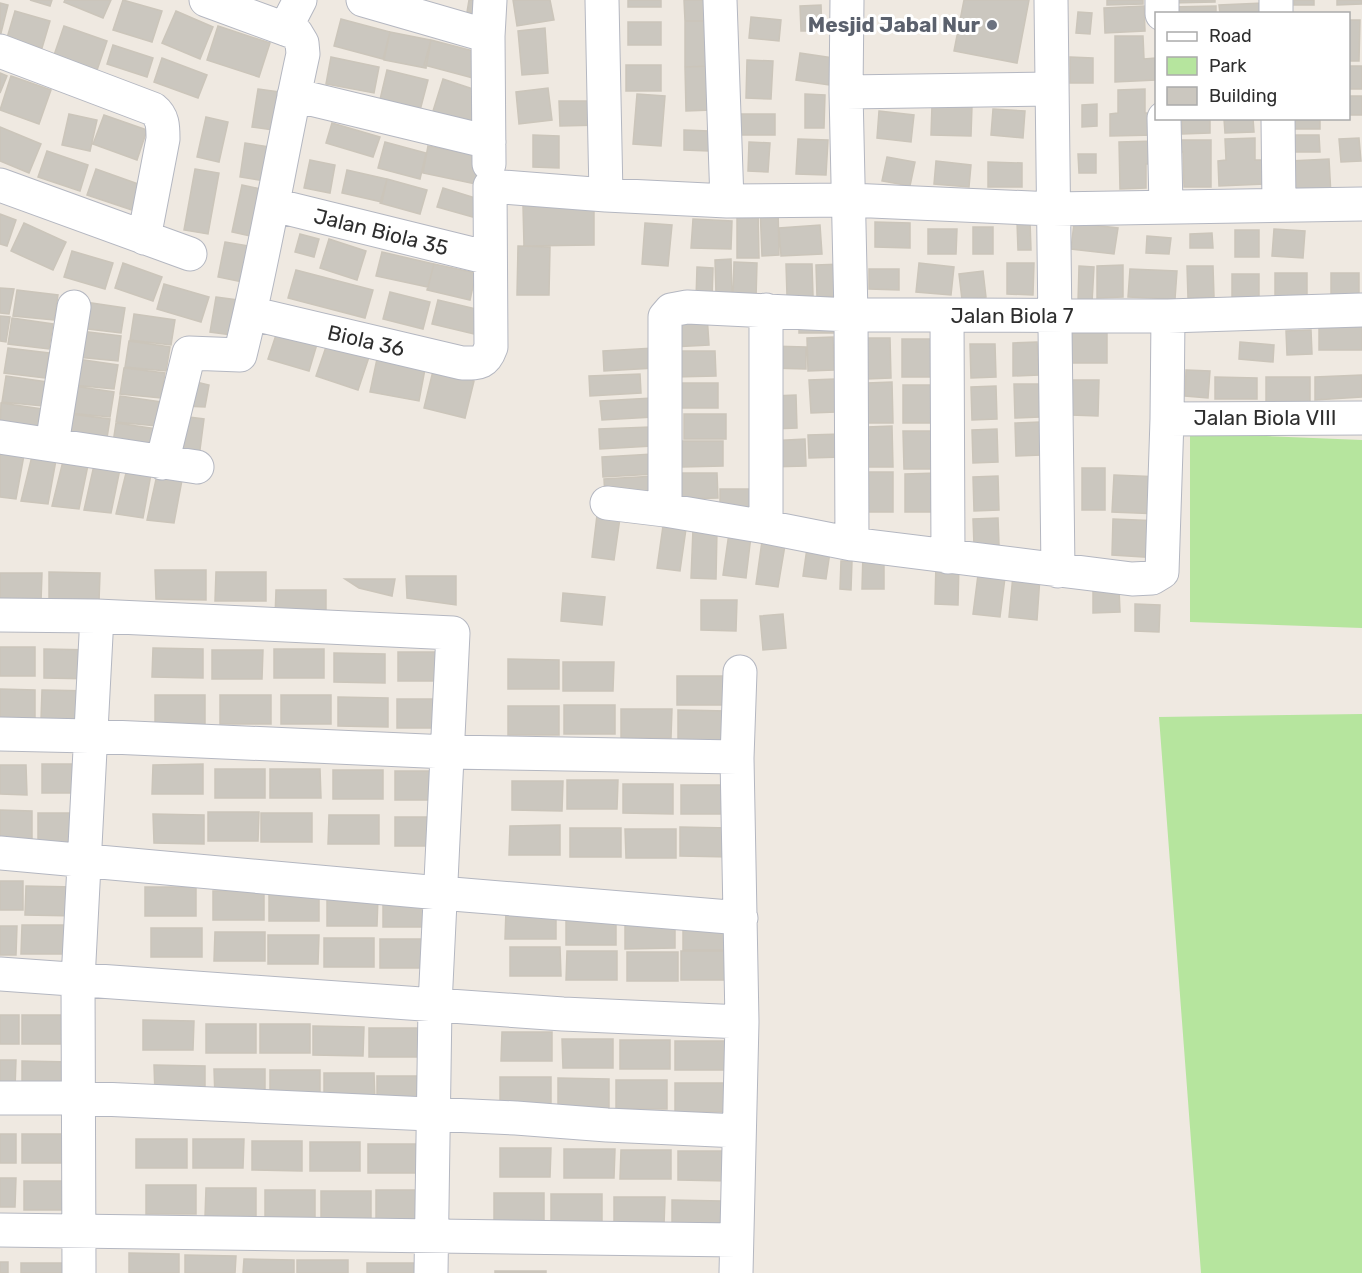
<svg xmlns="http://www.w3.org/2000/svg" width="1362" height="1273" font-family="Rubik,sans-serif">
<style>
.green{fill:#b6e59e}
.building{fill:#cbc7bf;stroke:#cbc5ba;stroke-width:1.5}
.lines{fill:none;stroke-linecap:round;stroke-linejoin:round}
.minor-casing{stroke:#b4b7c1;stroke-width:35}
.minor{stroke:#fff;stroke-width:33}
.worship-dot{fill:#6b7280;stroke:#fff;stroke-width:2}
.labels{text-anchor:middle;stroke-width:6;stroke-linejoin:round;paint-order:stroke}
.worship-label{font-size:21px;font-weight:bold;fill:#5b616d;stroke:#fff;text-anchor:end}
.street-label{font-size:21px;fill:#2e2e2e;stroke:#fff}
</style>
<rect width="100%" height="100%" fill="#efe9e1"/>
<path class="green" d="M1190,433L1362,440V628L1190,622Z
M1362,714V1273H1201L1159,717Z"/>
<path class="building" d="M30,0H52L50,6Z
M65,0H111L103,18L64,2Z
M123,0L162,11L152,42L113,30Z
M469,0H486L485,14L467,12Z
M513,0H550L554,20L517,26Z
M628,0H661V7H628Z
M684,0H710V21H685Z
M964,0H1029L1017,63L954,51Z
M1107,0H1143V4L1107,5Z
M1171,0H1215V2L1171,3Z
M1294,0H1314V5H1294Z
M1337,0H1362V4L1337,5Z
M0,3L8,5L0,37Z
M1263,3V14H1220L1219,5Z
M821,5L822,31H801L800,6Z
M1144,6L1145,31L1105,33L1104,8Z
M1216,6V14H1170V7Z
M15,11L50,21L42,48L7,38Z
M176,11L213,27L200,59L162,43Z
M1078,12L1092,13L1090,34L1076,33Z
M751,17L781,20L779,41L749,38Z
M341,19L390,32L383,59L334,46Z
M1348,20H1360L1359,61H1348Z
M685,21H710L711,66L685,67Z
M628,22H661V45H628Z
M64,26L107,41L95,76L52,61Z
M218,26L270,43L259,77L207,60Z
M545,28L548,73L522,75L518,31Z
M390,32L431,40L426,68L384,60Z
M1115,36H1143L1144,59L1155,58L1156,80L1115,82Z
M431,40L485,54L477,79L424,65Z
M113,45L153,58L147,77L107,64Z
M800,53L833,58L829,85L796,80Z
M331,57L379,67L374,93L326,84Z
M1070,57L1093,58V83H1070Z
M162,58L207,75L198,98L154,82Z
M747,60L773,61L771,99L746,98Z
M626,65H661V91H626Z
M711,66L712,110L686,111L685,67Z
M1348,66H1362V89H1348Z
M387,70L428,80L418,118L378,108Z
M0,73L7,76L0,93Z
M11,76L51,90L39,124L0,110Z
M443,79L485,93L474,125L433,111Z
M548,88L552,120L519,124L516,92Z
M258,89L279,92L273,130L252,127Z
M1145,89V113H1155V135L1110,136V114L1118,113V90Z
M637,94L665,96L661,146L633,144Z
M805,94L825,95L824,128H805Z
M1348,96H1362V115H1348Z
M559,101H600L601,125L560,126Z
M1097,104V126L1082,127V105Z
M932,105L972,106L971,136L931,135Z
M993,109L1025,111L1023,138L991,135Z
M879,111L914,115L911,142L877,138Z
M69,114L97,120L90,151L62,145Z
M736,114H775V135H736Z
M104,115L147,130L137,160L93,144Z
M206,117L228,122L219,162L197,157Z
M1182,118H1210V133L1182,134Z
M1253,118L1254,132L1225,133L1224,119Z
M1291,118H1320V129H1291Z
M332,123L380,137L373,157L326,143Z
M0,127L41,144L29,173L0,161Z
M684,130L709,131V151L684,150Z
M533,135L559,136V168L533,167Z
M1290,135H1319L1320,152H1289Z
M1255,138V160H1264L1265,184L1219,186L1218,161L1226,160L1225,139Z
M1359,138L1361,161L1341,162L1339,139Z
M798,139L828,140L826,175L796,174Z
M1173,140H1211V187H1184L1183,152H1174Z
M1156,141V164H1146V188L1120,189L1119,142Z
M385,142L426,153L420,179L378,168Z
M749,142L770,143L768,172L748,171Z
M245,143L270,147L265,181L240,177Z
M428,146L486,157L481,185L423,173Z
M47,151L88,165L80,191L38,177Z
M1078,154H1096V173H1079Z
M887,157L915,162L910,186L882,181Z
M1329,159L1331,195L1291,197L1290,161Z
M310,160L335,165L330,193L304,188Z
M936,161L971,165L969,187L934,184Z
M988,162L1022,163V187H988Z
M96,169L141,185L132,210L87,195Z
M195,169L219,173L208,234L184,230Z
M347,170L387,179L382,202L342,193Z
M387,179L427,190L420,214L380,203Z
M242,185L270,191L259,238L232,232Z
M443,188L485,201L480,219L437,207Z
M594,204V245L524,246L523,206Z
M760,207H778L779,255L762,256Z
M737,209H758L759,258H737Z
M0,214L16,220L7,246L0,244Z
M693,219L732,221L731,249L691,248Z
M1030,221L1031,250H1018L1017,222Z
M875,222L910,223V248L875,247Z
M24,223L66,242L53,270L11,251Z
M645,223L672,225L668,266L642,264Z
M1074,223L1118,228L1114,254L1071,249Z
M820,225L822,254L781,256L779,228Z
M973,227H993V254H973Z
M928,229H957L956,254H928Z
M1274,229L1305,231L1303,258L1272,256Z
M1235,230H1259V257H1235Z
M1212,233L1213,248H1190V234Z
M300,234L319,239L314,257L295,252Z
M1147,236L1171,238L1169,254L1146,253Z
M329,239L366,251L357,280L320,268Z
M225,242L255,247L248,283L218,277Z
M518,246L550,247L549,295H517Z
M72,251L113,263L105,289L64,277Z
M382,252L434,264L428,287L376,276Z
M731,259L732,293L716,294L715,260Z
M734,262L757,263L756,298L733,297Z
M123,263L162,277L153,301L115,288Z
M919,263L954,267L951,295L916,292Z
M1007,263H1034L1033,295L1007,294Z
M434,264L476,273L470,300L427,290Z
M786,264H812L813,296H787Z
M842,264L843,296L817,297L816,265Z
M1123,265V297L1097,298V266Z
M1079,266L1094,267L1092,303L1078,302Z
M1187,266H1213L1214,297L1188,298Z
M697,267L713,268L712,300L696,299Z
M869,269H899V290L869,289Z
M1130,269L1177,271L1175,299L1128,297Z
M296,270L373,290L365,318L288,298Z
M983,271L986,297L962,300L959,274Z
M1275,273H1307V297H1275Z
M1331,273H1359V296H1331Z
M1232,274H1259V297L1232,298Z
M164,284L209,297L201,322L157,309Z
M0,288L14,289L9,314L0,313Z
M17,290L58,295L54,320L13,316Z
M390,292L430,302L423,329L383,319Z
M216,297L245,301L239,336L210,332Z
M438,300L489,312L483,336L432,324Z
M85,302L125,308L121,333L80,328Z
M134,314L175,320L171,345L130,340Z
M707,314L709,345L672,347L671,316Z
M0,316L10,317L6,342L0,341Z
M799,316H840V333H799Z
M12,318L53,324L49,349L8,344Z
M1319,326H1362V350H1319Z
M1311,330L1312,354L1287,355L1286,331Z
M80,331L121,336L118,361L77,357Z
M277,332L317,344L309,371L268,359Z
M1071,333H1107V363H1071Z
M833,337L834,370L808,371L807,338Z
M865,338H890L891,378L866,379Z
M902,339H934V377H902Z
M129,341L170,347L166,371L125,367Z
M1037,342L1039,375L1013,376V343Z
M1240,342L1274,345L1273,362L1239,359Z
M327,344L369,357L358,390L316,376Z
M970,344H995L996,377L971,378Z
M769,346L806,347V369L769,368Z
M8,348L49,353L45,378L4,373Z
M654,348L655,368L604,371L603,351Z
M674,351H715L716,376L674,377Z
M77,359L118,365L114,389L73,385Z
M377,359L425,369L419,401L370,392Z
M124,368L165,373L161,398L120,394Z
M1186,370L1210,371L1208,398L1185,396Z
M433,371L474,381L465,418L424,408Z
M640,374L641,393L590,396L589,376Z
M1362,375V397L1315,400V377Z
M6,376L47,382L43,406L2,402Z
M1215,377L1257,378V399H1215Z
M1266,377H1310V403H1266Z
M835,379L836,412L811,413L809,380Z
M1071,380H1099L1098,416L1071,415Z
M192,381L209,385L205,407L185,406Z
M892,382L893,423H868L867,383Z
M676,383H718V408H677Z
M1014,384H1039L1040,417L1015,418Z
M903,385H935L936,423H903Z
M73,386L114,392L110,417L69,413Z
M996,386L997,419L972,420L971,387Z
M796,395L797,428L773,429L772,396Z
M120,396L161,402L157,426L116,422Z
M652,398L653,417L602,420L600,401Z
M1,403L42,409L38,434L0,429Z
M69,414L110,419L106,444L65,440Z
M684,414H726V439H684Z
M181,416L204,419L198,465L173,462Z
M1040,422L1041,455L1016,456L1015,423Z
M116,423L157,429L153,454L112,449Z
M892,426L893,467H867V427Z
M650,427L652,446L600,449L599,429Z
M997,429L998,462L973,463L972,430Z
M903,431H936V469H904Z
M841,434L842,457L809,458L808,435Z
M805,439L806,466L769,467L768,441Z
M682,441H723V466L682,467Z
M0,450L24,455L16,499L0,497Z
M653,454L655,474L603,477L602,457Z
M32,456L56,460L48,504L21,501Z
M63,461L88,465L79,509L52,506Z
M94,465L120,469L111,513L84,510Z
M1082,468H1105V510H1082Z
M127,469L151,474L143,518L116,514Z
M867,472H893V512H868Z
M676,473H717L718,498L676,499Z
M937,473V512H905V474Z
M157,475L182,480L174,523L147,520Z
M1114,475L1161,477L1160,514L1112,512Z
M655,476L656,496L605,498L604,479Z
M998,476L999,510L974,511L973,477Z
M720,489H761L762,514L720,515Z
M597,515L620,518L614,560L592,557Z
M998,518L999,545H974L973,519Z
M1113,519L1161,521L1159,558L1112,555Z
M663,526L686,529L680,571L657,568Z
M693,529L717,530L716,579L691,578Z
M729,533L751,536L746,578L723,575Z
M762,541L785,545L778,587L756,584Z
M807,548L830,552L826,579L803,576Z
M863,553H884V589H862Z
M841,561H852L851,590L840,589Z
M936,562L959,563L958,605L935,604Z
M979,567L1006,570L1000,617L973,614Z
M155,570H206V600L156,599Z
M49,572L100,573L99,602L49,601Z
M216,572H266V601H215Z
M0,573H42L41,602H0Z
M1013,575L1040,577L1037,620L1009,617Z
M406,576H456V605L407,598Z
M345,579H395L392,596L359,588Z
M1093,589H1119L1120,612L1093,613Z
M276,590H326V619H275Z
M563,593L605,597L602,625L561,621Z
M701,600H737L736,631L701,630Z
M1135,604L1160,605L1159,632L1135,631Z
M783,614L786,648L763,650L760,616Z
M0,647H35V676H0Z
M153,648L203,649V678L152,677Z
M44,649L94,650V679L44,678Z
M274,649H324V678H274Z
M212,650H263L262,679H212Z
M398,652H449V681H398Z
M334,653L385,654V683L334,682Z
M508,659L559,660V689H508Z
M563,662H614L613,691H563Z
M677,676H727V705H677Z
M0,689L35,690V719H0Z
M42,690L92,691V720H41Z
M155,695H205V725L155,724Z
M220,695H271V724H220Z
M281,695H331V724H281Z
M338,697L388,698V727L338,726Z
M397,699H447L448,728H397Z
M564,705H615V734H564Z
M508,706H559V735H508Z
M621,709H672L671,738H621Z
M678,710L728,711V740H678Z
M42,764H92V793H42Z
M203,764V794H152L153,765Z
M0,765H26L27,795L0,794Z
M215,769H265V798H215Z
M270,769H320L321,798H270Z
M333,770H383V799H333Z
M395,771H445V800H395Z
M567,780H618L617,809H567Z
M512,781H563L562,811L512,810Z
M623,784H673V814L623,813Z
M681,785H731V814H681Z
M0,810L32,811V840L0,839Z
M208,812H259L258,841H208Z
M38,813H88V842H38Z
M261,813H312V842H261Z
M153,814L204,815V844L154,843Z
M329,815H379V844H328Z
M395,817H446V846H395Z
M560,825V855H509L510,826Z
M680,827L730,828V857L680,856Z
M570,828H621V857H570Z
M625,829H676V858H626Z
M0,881H23V910H0Z
M26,886L76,887V916L25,915Z
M145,887H196V916H145Z
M264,890V920H213V891Z
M269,892H319V921H269Z
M327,897H378L377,926H327Z
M383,898H433V927H383Z
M506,910H556V939H505Z
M566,916H616V945H566Z
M625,919H675V948L625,949Z
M683,921H734L733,950H683Z
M22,925H72V954H21Z
M0,926H17L16,955H0Z
M151,928H202V957H151Z
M215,932H265V961H214Z
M268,935H319L318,964H268Z
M324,938H374V967H324Z
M380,939H430L431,968H380Z
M510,947H560L561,976H510Z
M567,951H617V980H566Z
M681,951H732V980H681Z
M627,952H678V981H627Z
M0,1015H19V1044H0Z
M22,1015H72L73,1044H22Z
M143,1020L194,1021L193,1050H143Z
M206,1024H256V1053H206Z
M260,1024H310V1053H260Z
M313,1026L364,1027L363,1056L313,1055Z
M369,1028H419L420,1057H369Z
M502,1032H552V1061H501Z
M562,1039H613V1068H563Z
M620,1040H670V1069H620Z
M675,1041H725V1070H675Z
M0,1060H16L15,1089H0Z
M22,1061L72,1062V1091L22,1090Z
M154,1065L205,1066V1095L155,1094Z
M214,1069H265V1098H215Z
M270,1070H320V1099H270Z
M324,1073H374L375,1102H324Z
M377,1076H428L427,1105H377Z
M500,1077H551V1106H500Z
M558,1078L609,1079V1108H558Z
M616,1080H667V1109H616Z
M675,1083H726V1112H675Z
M0,1134H16V1163H0Z
M22,1134H72V1163H22Z
M136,1139H187V1168H136Z
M193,1139H244L243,1168H193Z
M252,1141H302V1171L252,1170Z
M310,1142H360V1171H310Z
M368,1144H419L418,1173H368Z
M500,1148H551L550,1177H500Z
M564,1149H615L614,1178H564Z
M621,1150H671V1179H620Z
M678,1151H729V1181L678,1180Z
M0,1178H16L15,1207H0Z
M24,1181H74V1210H24Z
M146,1185H196V1214H146Z
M206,1188H256V1217H205Z
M265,1190H315V1219H265Z
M376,1190H426V1219L376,1220Z
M321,1191H371V1220H321Z
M494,1193H544V1222H494Z
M551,1194H602V1223H551Z
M614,1197H665L664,1226H614Z
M672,1200L722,1201V1230L672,1229Z
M129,1253L179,1254V1273H129Z
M185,1255L236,1256L235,1273H185Z
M244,1259L294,1260V1273H243Z
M297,1260H348V1273H297Z
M0,1262H8V1273H0Z
M21,1263H72V1273H21Z
M367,1263H417V1273H367Z
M495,1271H546V1273H495Z"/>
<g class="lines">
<defs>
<path id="minor" d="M363,0L488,36
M602,0L606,195
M720,0L727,201
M847,0L846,92L851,315L852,544
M1051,0L1058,571
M1162,0V14
M1276,0V14
M285,29L300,0
M0,51L153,109C163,117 163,126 163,139L144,238
M846,92L1052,89
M294,95L489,142
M1164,118L1166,207
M1278,118L1279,205
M489,164L488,36L490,0
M0,185L190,254
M274,205L489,258
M766,310V527L852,544L1132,579L1152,578L1162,572L1167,419L1168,316
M250,313L462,363C479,363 485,364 491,347L490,186L606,195L727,201L849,200L1053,209L1362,204
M947,315L948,557
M1167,419L1362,418
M0,437L197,467
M52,444L74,307
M162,463L189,353L240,355C265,255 281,154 303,54L302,43L296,33L206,0
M607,503L665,510L766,527
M665,510V317L671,310L687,307L851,315H947L1168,316L1362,310
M0,615L97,616
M0,734L89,736L448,752L737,757
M0,853L440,893L741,918
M0,974L563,1014L742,1022
M0,1098H79L516,1118L607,1125L739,1131
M0,1230L736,1240
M79,1273L78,980L97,616L453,633L435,1005L431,1273
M736,1273L742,1022L737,758L740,672"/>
</defs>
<use href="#minor" class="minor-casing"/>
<use href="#minor" class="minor"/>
</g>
<circle class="worship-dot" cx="992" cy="25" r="6"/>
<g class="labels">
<g class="worship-label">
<text x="980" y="32">Mesjid Jabal Nur</text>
</g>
<g class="street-label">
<text transform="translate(381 232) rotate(14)" y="7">Jalan Biola 35</text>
<text x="1012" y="323">Jalan Biola 7</text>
<text transform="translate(366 341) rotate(13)" y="7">Biola 36</text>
<text x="1265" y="425">Jalan Biola VIII</text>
</g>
</g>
<rect x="1155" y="12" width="195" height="108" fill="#ffffff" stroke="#ababab" stroke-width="1.5"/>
<rect x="1167" y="32" width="30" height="9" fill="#ffffff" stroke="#ababab" stroke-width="1.5"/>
<text x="1209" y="42" font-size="18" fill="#2e2e2e">Road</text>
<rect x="1167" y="57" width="30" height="18" fill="#b6e59e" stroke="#ababab" stroke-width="1.5"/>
<text x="1209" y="72" font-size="18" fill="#2e2e2e">Park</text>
<rect x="1167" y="87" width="30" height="18" fill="#cbc7bf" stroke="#ababab" stroke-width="1.5"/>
<text x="1209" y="102" font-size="18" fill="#2e2e2e">Building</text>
</svg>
